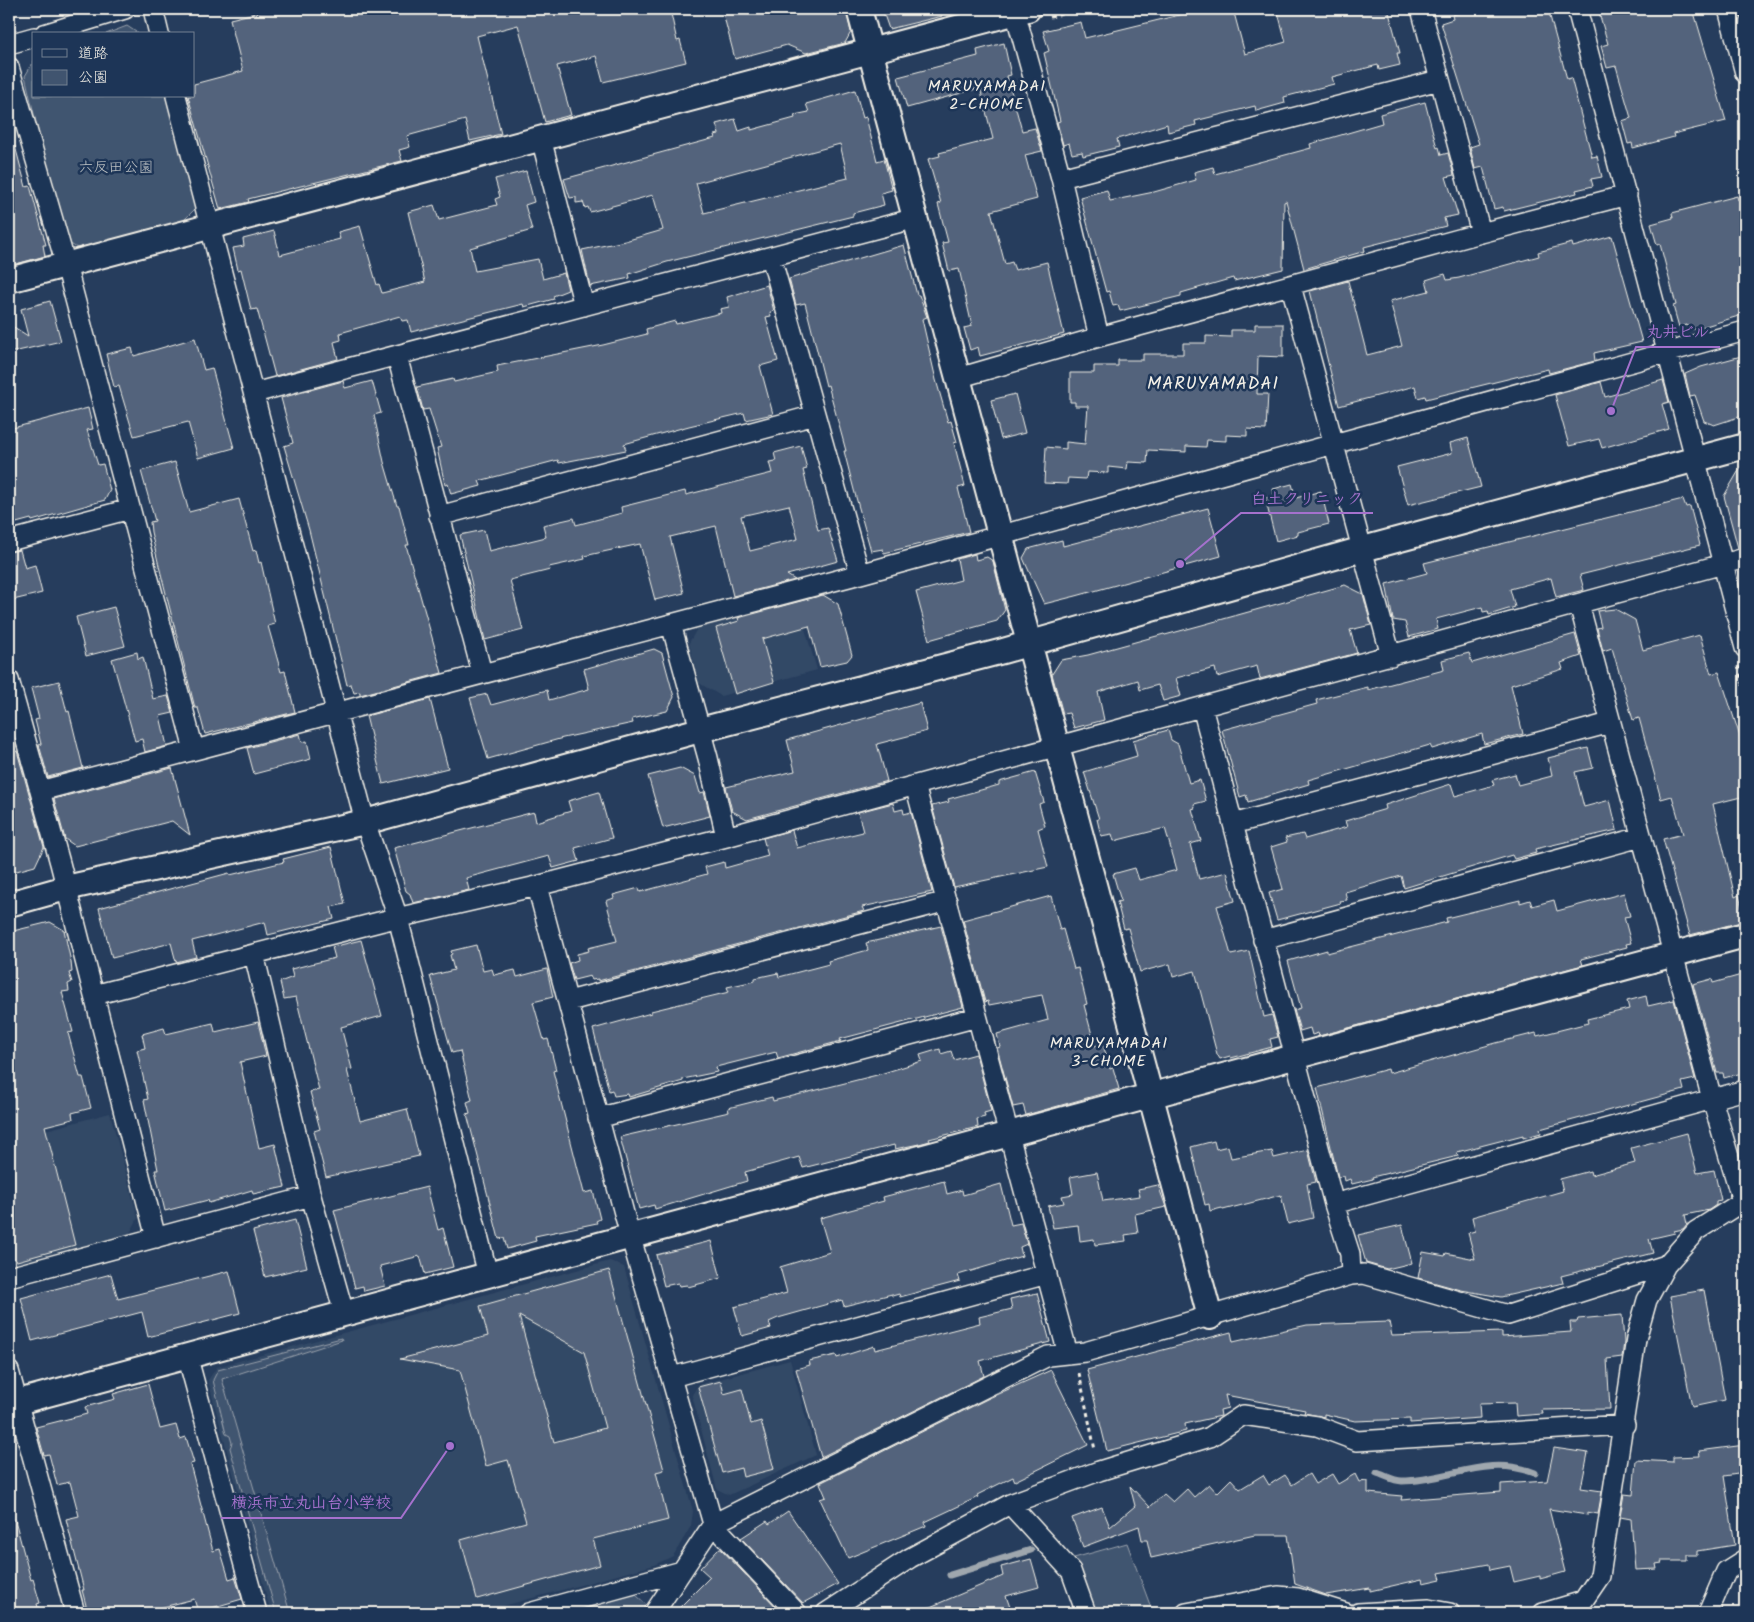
<svg xmlns="http://www.w3.org/2000/svg" width="1754" height="1622" font-family="Kalam,'Klee One',sans-serif">
<style>
.built{fill:#334966}
.green{fill:#40546f;stroke:#9aa2ac}
.lines{fill:none;stroke-linecap:round;stroke-linejoin:round}
.stream{stroke:#9fa7ae;stroke-width:7}
.building{fill:#52647b;stroke:#f4f1e8;fill-rule:evenodd}
.minor-casing{stroke:#f4f1e8;stroke-width:22}
.tertiary-casing{stroke:#f4f1e8;stroke-width:28}
.path{stroke:#f4f1e8;stroke-width:3;stroke-dasharray:4 4;stroke-linecap:butt}
.minor{stroke:#1d3557;stroke-width:19}
.tertiary{stroke:#1d3557;stroke-width:24}
.labels{text-anchor:middle;stroke-width:5;stroke-linejoin:round;paint-order:stroke}
.park-label{font-size:15px;fill:#bec2c4;stroke:#1d3557}
.neighbourhood-label{font-size:16px;letter-spacing:1px;fill:#f4f1e8;stroke:#1d3557}
.quarter-label{font-size:18px;letter-spacing:1px;fill:#f4f1e8;stroke:#1d3557}
.leader{fill:none;stroke:#a571cd;stroke-width:2}
.callout-dot{fill:#a571cd;stroke:#1d3557;stroke-width:2}
.callout-label{font-size:16px;text-anchor:middle;font-weight:bold;fill:#a571cd;stroke:#1d3557;stroke-width:5;stroke-linejoin:round;paint-order:stroke}
</style>
<rect width="100%" height="100%" fill="#263d5d"/>
<filter id="ink" filterUnits="userSpaceOnUse"><feTurbulence type="fractalNoise" baseFrequency=".02" numOctaves="2"/><feDisplacementMap in="SourceGraphic" scale="10" xChannelSelector="R" yChannelSelector="G"/><feConvolveMatrix kernelMatrix="1 2 1 2 8 2 1 2 1" color-interpolation-filters="sRGB"/></filter>
<g filter="url(#ink)">
<path class="built" d="M797,602L817,670L721,696L699,683L689,643L698,627Z
M110,1113L138,1218L129,1235L15,1264L9,1260V1140Z
M610,1261L624,1267L693,1511L691,1526L673,1556L654,1565L477,1613H271L208,1380L217,1367Z
M790,1360L816,1455L729,1495L717,1489L692,1395L698,1385Z"/>
<path class="green" d="M127,26L139,34H106Z
M34,61V96H166L197,207L182,222L77,248L64,240L25,76Z
M341,1338L342,1340L222,1379L290,1613H276L230,1448L232,1443L230,1436L226,1434L213,1380L218,1370Z
M1127,1543L1153,1613H1095L1074,1558Z
M635,1594L648,1606L644,1613H567Z"/>
<g class="lines">
<path class="stream" d="M1377,1473C1384,1475 1394,1481 1402,1481C1450,1481 1485,1454 1535,1473
M950,1575L1031,1550"/>
</g>
<path class="building" d="M272,9H670L677,41L680,40L686,62L603,82L596,56L557,66L571,115L545,122L518,25L477,36L501,134L470,141L465,120L407,136L410,147L399,150L402,161L248,199L249,202L220,209L188,96H194V84L243,71L230,19Z
M722,9H846L851,32L845,43L806,53L787,45L735,59Z
M882,9H941L942,16L889,29Z
M1204,9H1233L1245,54L1286,42L1277,9H1388L1400,53H1397L1400,65L1379,70L1378,65L1332,77L1334,84L1284,97L1285,103L1256,111L1255,106L1195,121L1196,125L1168,132L1167,124L1117,139L1119,147L1083,156L1082,152L1072,154L1069,143L1063,145L1057,122L1060,121L1044,53L1049,51L1043,31L1081,22L1085,38Z
M1472,9H1548L1567,79L1571,78L1592,157L1597,156L1602,177L1591,179L1593,186L1576,190L1577,193L1504,211L1503,207L1494,209L1483,167L1475,169L1470,147L1479,144L1441,23L1453,19L1452,15Z
M1598,9H1693L1726,121L1673,134L1674,137L1633,148L1632,143L1628,144L1622,121L1631,118L1616,66L1607,68L1601,46L1608,44Z
M1004,43L1011,75L1007,76L1022,131L1035,128L1042,151L1025,155L1037,199L991,211L1005,264L1012,262L1015,270L1047,262L1064,334L980,356L978,347L970,350L964,328L972,326L959,269L949,271L942,243L948,242L938,204L941,203L928,159L940,156L939,153L993,139L980,88L907,108L898,77L978,56L977,50Z
M855,90L863,118L866,117L877,161L884,159L892,190L881,193L884,205L853,213V216L667,262L629,274L630,278L590,286L582,250L625,241L663,230L653,195L590,212L588,207L585,208L583,202L576,203V197L570,198L564,179L715,138L714,135L719,134L716,124L735,119L739,131L751,127V130L795,118L794,115L809,112L806,104ZM840,144L848,178L704,213L696,183Z
M1425,102L1437,148L1439,147L1441,155L1448,153L1454,175L1446,177L1458,215L1444,218L1446,226L1364,247L1365,251L1304,269L1286,201L1284,202L1283,269L1234,281L1233,278L1181,293V296L1120,311L1118,305L1113,306L1109,291L1106,292L1080,197L1107,190L1110,201L1154,192L1196,180L1194,172L1213,167L1215,174L1311,148L1310,144L1382,123L1380,114Z
M15,146L26,187L30,186L46,245H43L45,256L9,266V147Z
M526,171L534,202L525,205L532,230L470,248L475,271L538,259L543,279L564,273L568,290L553,296L554,299L524,307L523,304L411,332L408,320L402,321L400,316L340,333L341,340L334,342L338,359L275,376L257,309L251,310L241,269L238,270L233,248L244,246L243,239L274,231L280,255L340,239L338,232L360,226L377,285L379,284L382,293L425,282L408,212L434,205L439,220L497,205L495,199L500,197L495,179Z
M1737,196L1738,200L1745,198V314L1696,329H1688L1687,325L1679,327L1673,306L1676,305L1660,244L1657,245L1651,224L1673,218L1672,213Z
M1612,236L1642,342L1594,353L1595,361L1549,373L1548,369L1426,399L1425,396L1418,398L1415,386L1339,406L1310,291L1348,281L1367,355L1402,346L1390,301L1429,291L1426,280L1445,274L1447,280L1459,278L1539,256L1538,252L1572,243L1573,247Z
M904,245L917,295H919L927,317L922,319L936,380L948,422L951,421L957,442L954,443L965,486L958,488L969,532L884,553L883,549L871,551L854,490L844,451H846L828,385L826,386L805,303L796,305L789,279Z
M767,285L774,311L770,312L771,316L766,317L778,361L760,366L773,414L746,420L744,413L689,426L624,444L626,450L559,463L558,460L479,481L481,486L451,494L448,484L445,485L437,448L441,447L429,409L423,410L417,387L453,379L454,382L498,372L497,366L603,345L647,334L646,329L675,321L676,324L721,313L720,309L729,307L727,297Z
M50,301L61,341L9,353V324L28,336L21,309Z
M1255,324H1283V357L1258,356L1257,394H1268L1266,430L1247,429V436L1226,435V441L1207,440L1206,447L1186,446V452L1148,450L1147,463L1128,462L1127,469L1108,467V473L1087,472L1086,479L1068,478L1067,484L1044,483L1046,447L1066,449V442L1085,444L1088,406H1075V402H1070V373H1094V366H1118V360H1143V354H1183V343H1206V336L1231,337V330H1255Z
M195,338L204,370L212,368L234,448L198,458L188,422L134,436L119,386L114,387L106,354L132,348L134,356Z
M1745,355V415L1714,425L1704,421L1695,395L1690,396L1685,374L1701,367Z
M1663,380L1669,402L1662,404L1669,429L1602,448L1599,439L1569,446L1555,395L1601,382L1605,397Z
M343,381L345,388L372,381L381,413L374,415L384,462L397,506H399L409,545H406L442,673L360,695V692L354,693L351,684L347,685L309,530L284,446L293,443L281,398Z
M1015,394L1025,433L1001,439L991,400Z
M88,408L93,429L87,430L98,465L103,464L110,490L105,500L32,521L31,519L9,525V429Z
M1468,438L1481,487L1408,505L1397,467L1452,453L1450,443Z
M801,446L807,469L803,470L818,530L828,528L838,561L787,575L795,580L733,596L716,526L670,537L684,593L655,600L640,544L584,556L585,559L549,567L550,570L510,580L523,630L485,640L460,535L484,530L489,551L546,537L543,525L574,518L576,525L622,513L621,507L685,491L686,495L772,473L769,462L776,461L774,453ZM789,505L798,539L750,551L741,516Z
M1745,460V547L1738,548L1724,496Z
M175,462L189,512L239,499L253,551L256,550L259,563L261,562L275,624L268,626L281,672L285,671L295,712L205,734L198,708H195L159,566L151,532L150,522L155,521L141,471Z
M1292,484L1296,498L1321,491L1329,524L1298,532V535L1276,541L1265,498L1274,496L1273,489Z
M1683,499L1686,507L1690,506L1700,545L1580,575L1584,590L1556,597L1551,578L1510,589L1515,607L1489,615L1488,611L1483,612L1482,607L1436,619L1438,629L1409,637L1405,622L1393,620L1386,584L1427,573L1424,563Z
M1208,508L1221,556L1076,596L1044,604L1023,558L1028,549L1062,540L1063,546Z
M20,550L25,568L35,565L42,593L9,601V552Z
M975,554L976,560L987,557L993,561L1005,610L997,621L929,640L916,592L961,580L957,559Z
M1345,585L1363,594L1371,625L1350,630L1357,653L1260,679L1257,666L1217,677L1215,668L1176,678L1181,696L1163,701L1158,685L1140,690L1138,680L1098,692L1104,720L1074,728L1069,713L1063,714L1052,674L1061,660L1088,655L1164,634L1165,635L1202,625Z
M823,595L838,604L852,655L847,661L820,667L809,626L762,639L774,682L735,694L716,628L739,621L738,618Z
M114,607L125,646L86,656L76,617Z
M1615,609L1635,620L1643,650L1700,635L1711,674L1719,672L1745,752V796L1713,804L1735,897L1739,895L1745,921L1690,935L1663,839L1683,834L1672,796L1661,799L1639,718L1633,720L1612,648L1603,651L1597,628L1601,627L1597,611Z
M1575,634L1581,656L1561,663L1563,669L1511,685L1523,734L1484,744L1482,734L1432,749L1430,745L1308,780L1309,784L1248,802L1246,795L1240,797L1222,730L1317,704L1316,700L1368,687V690L1444,670L1442,660L1469,653L1472,663Z
M654,649L662,653L674,697L667,711L632,719L633,723L563,738L488,759L470,698L487,694L491,705L547,690L549,700L589,689L584,669Z
M137,652L138,659L143,657L153,699L168,696L173,713L160,716L167,746L145,752L142,739L135,741L112,659Z
M59,681L67,712L69,711L83,768L48,777L39,745L41,744L35,720L39,719L31,688Z
M430,699L448,768L383,784L366,716Z
M920,703L927,731L877,744L887,781L747,819L732,811L726,787L795,771L787,740Z
M1168,730L1171,740L1178,744L1189,783L1200,780L1206,801L1194,804L1195,808L1192,809L1201,841L1190,844L1199,879L1227,872L1235,901L1217,906L1231,955L1249,951L1264,1017L1272,1015L1278,1037L1270,1039L1272,1047L1231,1058L1230,1056L1220,1059L1217,1054L1195,971L1173,977L1170,964L1140,972L1128,928L1124,929L1117,902L1121,901L1113,874L1135,868L1139,880L1177,870L1165,828L1114,841L1112,834L1101,836L1097,819H1099L1084,772L1137,756L1133,740Z
M300,734L302,742L307,741L311,759L254,774L247,748Z
M1588,748L1593,768L1575,772L1584,807L1610,800L1617,830L1535,849L1536,853L1514,859L1512,855L1404,888L1401,876L1345,892L1347,900L1340,901L1341,903L1277,920L1269,893L1283,889L1271,847L1287,842L1285,838L1303,834L1305,839L1347,827L1345,821L1386,809L1385,805L1451,784L1455,796L1494,785L1492,780L1515,774L1518,785L1552,776L1548,758Z
M17,751L44,847L35,866L9,873V753Z
M172,768L190,835L172,821L75,846L65,839L54,799Z
M680,768L695,776L700,793L704,792L710,816L663,828L648,776Z
M1035,772L1044,802L1039,804L1045,826L1038,829L1048,867L954,887L932,806L949,802L948,799L999,785V782Z
M599,792L612,838L575,848L579,861L553,868L549,856L466,878L469,890L413,903L410,894L406,891L394,848L534,812L536,822L571,811L568,801Z
M893,803L895,811L903,809L904,814L911,812L932,892L862,907L864,911L598,981V979L592,980L590,976L574,980L569,963L578,960L577,954L589,951L588,948L617,941L606,901L614,898L613,895L639,888L640,892L707,874L705,867L724,862L725,868L768,856L763,838L792,830L797,848L863,832L858,812Z
M331,847L345,904L331,907L334,919L268,935L265,922L192,941L196,957L176,962L171,943L112,958L99,908L229,873L230,875L284,862L283,859Z
M1624,893L1630,916L1624,917L1631,943L1626,944L1627,947L1581,959L1583,965L1319,1036L1318,1033L1312,1035L1310,1028L1300,1031L1294,1010L1301,1008L1288,961L1327,950V953L1447,922L1446,918L1520,900V903L1530,900L1532,906L1554,900L1557,911Z
M1051,896L1060,930L1063,929L1074,969L1078,968L1087,1004L1084,1005L1095,1046L1103,1044L1110,1069L1113,1068L1119,1089L1026,1115L1023,1105L1013,1107L997,1048L1000,1047L997,1034L1048,1020L1042,995L989,1005L988,1001L985,1002L963,920Z
M50,922L64,930L71,962L72,972L69,973L72,982L68,984L69,991L62,992L73,1032L68,1033L80,1077H83L91,1108L72,1113L73,1119L45,1126L75,1245L17,1261L9,1256V932Z
M941,926L963,1007L840,1039L841,1041L778,1058L776,1052L716,1067L717,1072L683,1079V1081L629,1097L628,1094L614,1096L612,1090L609,1091L593,1029L651,1013V1011L729,992L727,987L755,981V978L778,973L779,977L829,964L828,961L868,950L866,943Z
M361,940L382,1016L341,1027L352,1069L347,1070L360,1121L407,1109L419,1156L326,1177L314,1131L320,1129L310,1092L319,1090L296,997L284,999L280,982L293,977L291,969L335,958L332,947Z
M476,945L483,971L492,969L494,975L515,970L517,977L547,969L553,997L533,1002L544,1040L548,1039L556,1070L553,1071L584,1193L593,1191L600,1219L596,1221L597,1223L535,1236L536,1241L507,1249L504,1238L499,1239L467,1114L470,1113L467,1102L472,1100L460,1051L452,1053L430,976L454,970L450,955L452,954L451,951Z
M1745,974V1072L1724,1078L1723,1073H1717L1693,984L1712,979L1713,983Z
M1646,996L1648,1006L1674,1000L1695,1079L1682,1082L1684,1090L1540,1129L1541,1133L1523,1138V1135L1457,1152L1458,1156L1372,1177L1373,1179L1352,1184L1350,1179L1345,1181L1344,1176L1338,1177L1317,1088L1388,1069L1389,1073L1496,1043L1536,1033L1537,1036L1588,1023L1587,1019L1629,1009L1627,1001Z
M258,1022L266,1056L240,1062L259,1148L275,1144L285,1187L253,1194L252,1190L209,1203L208,1200L165,1211L155,1170H158L144,1100L148,1099L137,1050L145,1048L142,1034L164,1028L166,1034L213,1023L215,1032Z
M940,1049L941,1054L951,1051L954,1060L976,1054L991,1111L984,1113L985,1117L977,1119L978,1127L929,1139L930,1141L919,1144L895,1149L894,1145L803,1168L799,1157L745,1172L747,1181L655,1209L654,1205L639,1209L620,1137L729,1112L728,1108L772,1097L773,1101L877,1075L922,1061L920,1055Z
M1687,1133L1697,1173L1714,1170L1721,1200L1716,1201V1205L1709,1210L1685,1215L1687,1224L1683,1229L1674,1231L1675,1233L1649,1239L1653,1253L1561,1276L1563,1283L1501,1297L1461,1290L1418,1278L1423,1252L1445,1256L1446,1253L1475,1259L1468,1233L1475,1231L1472,1217L1563,1191L1560,1179L1590,1171L1591,1175L1635,1163L1631,1148Z
M1214,1141L1216,1149L1228,1146L1231,1158L1272,1151L1274,1158L1308,1150L1316,1182L1307,1184L1313,1218L1288,1224L1281,1195L1223,1210L1222,1208L1210,1211L1209,1204L1205,1205L1191,1147Z
M1097,1172L1103,1201L1140,1196L1138,1189L1158,1185L1166,1207L1135,1214L1138,1233L1125,1235L1126,1241L1095,1245L1094,1239L1080,1241L1078,1225L1053,1228L1048,1206L1064,1203L1062,1196L1073,1194L1070,1177Z
M944,1181L947,1194L962,1190L963,1195L1001,1184L1011,1225L1021,1223L1027,1244L1020,1247L1022,1256L958,1275L960,1281L900,1297L899,1294L892,1296V1294L844,1306L842,1300L778,1318L769,1322L771,1328L742,1336L734,1307L787,1293L780,1267L830,1252L820,1218L884,1201L883,1197Z
M427,1187L438,1230L443,1228L453,1267L425,1274L420,1256L380,1266L385,1286L364,1291L363,1286L355,1288L334,1210Z
M295,1220L307,1267L265,1277L253,1231Z
M1402,1225L1412,1263L1387,1269L1366,1263L1358,1235Z
M711,1241L721,1278L688,1287L687,1285L679,1286L678,1283L664,1286L656,1255Z
M609,1270L664,1470L656,1472L668,1520L593,1539L600,1565L477,1599L461,1540L526,1522L508,1460L486,1466L460,1370L400,1359L488,1336L480,1306ZM519,1316L584,1352L605,1428L554,1442Z
M229,1271L240,1313L148,1337L142,1312L32,1341L21,1298L111,1274L118,1299Z
M1704,1290L1725,1400L1692,1407L1670,1296Z
M1037,1293L1050,1342L980,1361L984,1376L821,1457L796,1369L810,1365L809,1361L836,1355L837,1358L874,1346L875,1350L980,1323L979,1317L1012,1309L1010,1299Z
M1622,1315L1624,1342L1622,1357L1607,1359L1610,1409L1542,1410L1543,1414L1516,1416L1515,1403L1479,1404L1480,1418L1410,1423V1419L1355,1421L1324,1414V1417L1304,1413L1305,1410L1225,1395L1228,1408L1220,1410L1221,1416L1185,1424L1186,1431L1107,1451L1087,1370L1231,1332L1233,1342L1307,1325L1389,1322L1392,1336L1502,1332V1337L1571,1332L1570,1322H1577L1578,1319Z
M1051,1370L1088,1445L1015,1481L1013,1477L977,1495L978,1497L925,1522L926,1526L848,1558L820,1499L826,1497L820,1483L989,1398Z
M721,1381L724,1394L742,1389L751,1424L761,1421L774,1469L743,1477L741,1468L722,1473L698,1387Z
M148,1384L160,1429L176,1425L180,1439L186,1437L194,1463L190,1464L213,1551L220,1549L229,1579L235,1577L242,1599L198,1612L194,1599L144,1612L143,1608L124,1613H88L82,1590H84L66,1519L79,1516L70,1482L57,1485L49,1454L44,1455L36,1427L87,1414L85,1407L115,1399L113,1394Z
M1745,1445V1473L1724,1476L1735,1545L1697,1551V1555H1687V1561H1661L1662,1563L1656,1564L1657,1569L1635,1570L1631,1519L1620,1517L1624,1494L1633,1495L1636,1460L1673,1462V1457L1700,1456L1699,1451Z
M1554,1448L1588,1453L1581,1488L1602,1491L1598,1514L1587,1512V1515L1549,1509L1565,1572L1540,1579V1576L1514,1582L1510,1566L1490,1570L1489,1564L1439,1573L1441,1579L1423,1583L1422,1579L1370,1591V1588L1326,1595L1295,1584L1288,1535H1255L1151,1558L1147,1540H1142L1139,1526L1083,1547L1072,1518L1102,1507L1110,1527L1135,1506L1130,1486L1150,1507L1164,1494L1173,1502L1187,1489L1194,1497L1209,1484L1217,1493L1231,1479L1240,1489L1263,1475L1269,1485L1285,1475L1292,1485L1309,1474L1315,1484L1332,1474L1338,1484L1355,1474L1359,1482L1368,1481V1493L1402,1496L1401,1500L1501,1492V1484L1547,1481Z
M788,1511L838,1584L803,1603L741,1538L767,1521L769,1524Z
M15,1520L31,1580L33,1579L40,1603L37,1604L40,1613H9V1521Z
M719,1548L722,1550L782,1613H674L710,1577L700,1568Z
M1031,1559L1039,1587L1006,1596L1012,1613H916L1003,1576L1001,1567Z"/>
<g class="lines">
<defs>
<path id="minor" d="M153,9L159,34
M1421,9L1481,233
M1577,9L1745,648
M1728,9L1745,73
M1015,12L1061,178L1099,337
M44,34L125,9
M9,44L34,37
M9,67L66,265L194,750
M176,96L365,822L398,918L488,1275
M541,138L584,306
M1061,178L1439,80
M771,257L860,574
M1291,286L1391,656
M397,356L482,673
M958,378L1099,337L1481,233L1627,195
M254,393L916,218
M439,516L815,415
M9,541L130,509
M1579,604L1712,1099L1742,1201
M671,624L708,758L726,837
M9,680L60,863L156,1238
M1202,707L1334,1204L1350,1254L1351,1275
M915,785L1068,1354
M40,791L860,574L1745,331
M1233,824L1610,723
M537,886L625,1217L713,1524L797,1613
M1263,940L1641,837
M254,954L311,1196L344,1313
M94,995L379,922L537,886L726,837L1745,558
M569,1001L947,901
M598,1118L977,1017
M1334,1204L1745,1090
M9,1277L311,1196
M187,1355L257,1613
M9,1371L75,1613
M672,1377L1047,1274
M1010,1504L1071,1571L1086,1613
M529,1613L682,1571
M654,1613L713,1524L1048,1356L1085,1352L1351,1275L1364,1274L1508,1315L1666,1265
M826,1613L910,1558L1010,1504L1099,1471L1210,1437L1243,1415L1317,1426L1357,1441L1625,1425
M1186,1613L1278,1596L1298,1598L1346,1613
M1358,1613L1428,1609L1450,1613
M1543,1613L1583,1601L1600,1576L1636,1339L1647,1300L1666,1265L1696,1231L1745,1200
M1708,1613L1726,1571L1745,1559"/>
<path id="tertiary" d="M859,9L1210,1317
M9,280L1028,9
M9,904L66,888L365,822L700,730L1003,651L1363,549L1745,446
M9,1399L18,1402L1745,935"/>
</defs>
<use href="#minor" class="minor-casing"/>
<use href="#tertiary" class="tertiary-casing"/>
<path class="path" d="M1050,17L1081,9
M1738,666L1745,694
M1079,1373L1095,1450"/>
<use href="#minor" class="minor"/>
<use href="#tertiary" class="tertiary"/>
</g>
</g>
<g class="labels">
<g class="park-label">
<text x="116" y="172">六反田公園</text>
</g>
<g class="neighbourhood-label">
<text x="987" y="91">MARUYAMADAI<tspan x="987" dy="18">2-CHOME</tspan></text>
<text x="1109" y="1048">MARUYAMADAI<tspan x="1109" dy="18">3-CHOME</tspan></text>
</g>
<g class="quarter-label">
<text x="1213" y="389">MARUYAMADAI</text>
</g>
</g>
<path class="leader" d="M1611 411L1636 347H1720M1180 564L1241 513H1373M450 1446L401 1518H221"/>
<g class="callout-dot">
<circle cx="1611" cy="411" r="5"/>
<circle cx="1180" cy="564" r="5"/>
<circle cx="450" cy="1446" r="5"/>
</g>
<g class="callout-label">
<text x="1678" y="337">丸井ビル</text>
<text x="1307" y="504">白土クリニック</text>
<text x="311" y="1508">横浜市立丸山台小学校</text>
</g>
<rect width="1754" height="1622" fill="none" stroke="#1d3557" stroke-width="30"/>
<rect x="15" y="15" width="1724" height="1592" fill="none" stroke="#f4f1e8" stroke-width="2" filter="url(#ink)"/>
<rect x="32" y="32" width="162" height="65" fill="#1d3557" stroke="#738091"/>
<rect x="42" y="49" width="25" height="8" fill="#1d3557" stroke="#738091"/>
<text x="78" y="58" font-size="15" fill="#f4f1e8">道路</text>
<rect x="42" y="70" width="25" height="15" fill="#40546f" stroke="#738091"/>
<text x="78" y="82" font-size="15" fill="#f4f1e8">公園</text>
</svg>
